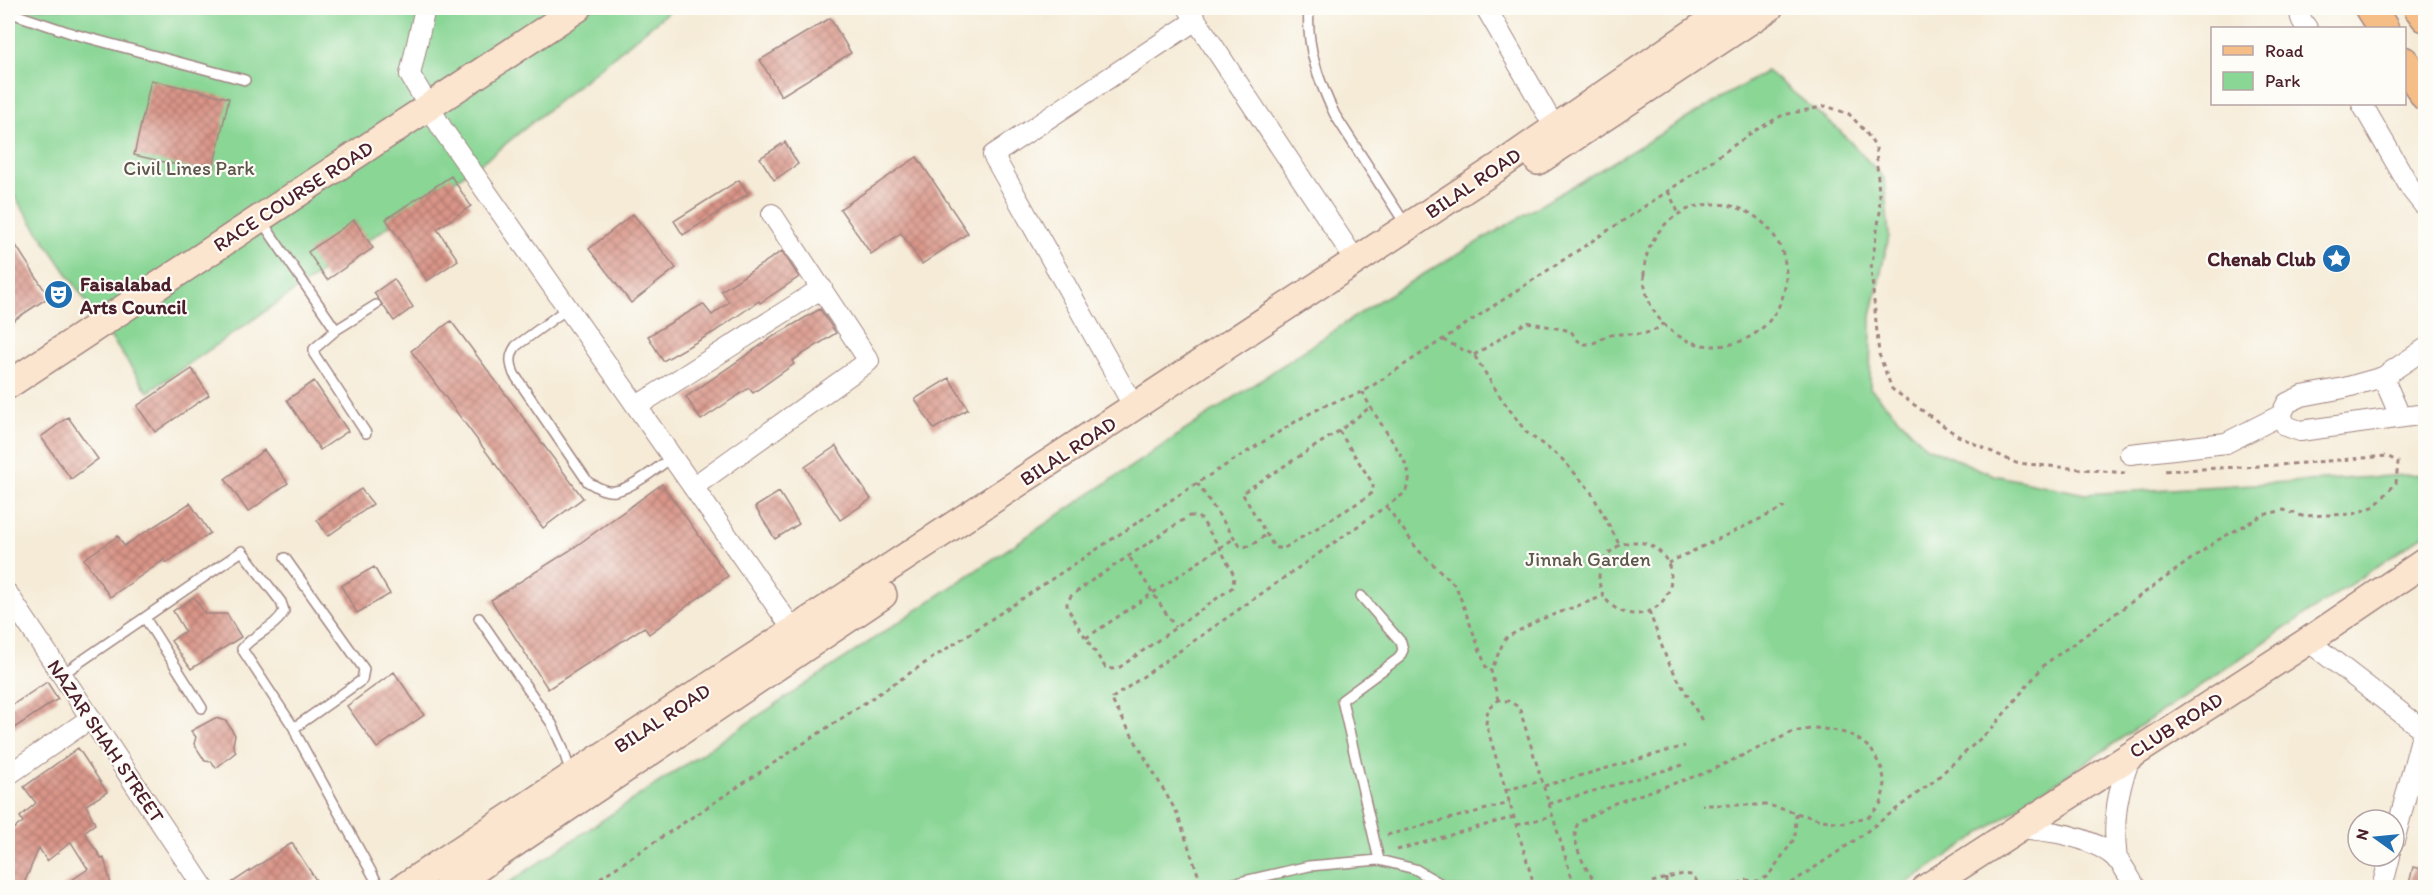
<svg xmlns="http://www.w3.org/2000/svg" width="2433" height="895" font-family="Itim,sans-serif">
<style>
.green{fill:#89d695;stroke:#6a7a60;stroke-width:1.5}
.building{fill:url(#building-cross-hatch)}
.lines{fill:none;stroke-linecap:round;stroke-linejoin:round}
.lane-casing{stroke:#a08581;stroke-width:12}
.street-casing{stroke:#a08581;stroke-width:22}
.secondary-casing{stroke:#a08581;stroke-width:30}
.primary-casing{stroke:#a08581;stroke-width:33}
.path{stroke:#a08581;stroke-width:3;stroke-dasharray:4.5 4.5;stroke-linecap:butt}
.lane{stroke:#fff;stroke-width:9}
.street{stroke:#fff;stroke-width:20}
.secondary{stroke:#fbe5cf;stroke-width:27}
.primary{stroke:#f6be87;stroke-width:30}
.labels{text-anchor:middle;stroke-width:4.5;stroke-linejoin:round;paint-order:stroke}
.park-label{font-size:20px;fill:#5d564b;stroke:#fdfcf7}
.street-label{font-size:20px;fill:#4a1f2b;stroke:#fdfcf7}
.poi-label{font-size:20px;font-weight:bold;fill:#4a1f2b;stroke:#fdfcf7;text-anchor:end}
</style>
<defs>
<pattern id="building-cross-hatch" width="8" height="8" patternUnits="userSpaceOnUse" patternTransform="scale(1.5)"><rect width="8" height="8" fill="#d99588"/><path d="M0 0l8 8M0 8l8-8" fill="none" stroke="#b2796f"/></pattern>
</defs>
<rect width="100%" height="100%" fill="#fdfcf7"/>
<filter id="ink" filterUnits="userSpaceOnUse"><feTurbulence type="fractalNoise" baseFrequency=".0167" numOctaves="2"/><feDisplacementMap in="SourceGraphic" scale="12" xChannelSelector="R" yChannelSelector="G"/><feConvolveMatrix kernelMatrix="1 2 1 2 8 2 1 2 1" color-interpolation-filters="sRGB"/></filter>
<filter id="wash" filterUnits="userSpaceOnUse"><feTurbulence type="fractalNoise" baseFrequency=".008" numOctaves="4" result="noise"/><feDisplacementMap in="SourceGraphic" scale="24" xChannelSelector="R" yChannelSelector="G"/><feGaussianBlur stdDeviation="1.35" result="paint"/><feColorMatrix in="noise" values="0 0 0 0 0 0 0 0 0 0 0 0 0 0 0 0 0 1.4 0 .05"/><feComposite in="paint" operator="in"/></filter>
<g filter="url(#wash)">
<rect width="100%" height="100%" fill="#f5ebd7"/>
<path class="green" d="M8,8H673L492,155L148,392L8,187Z
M1767,71L1838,129L1884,178L1889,236L1871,316L1870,388L1925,446L1993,475L2085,494L2425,474V534L1901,887L501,888L1380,300Z"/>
<g id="blocks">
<path class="building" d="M830,18L851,53L781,96L760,60Z
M151,80L229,98L212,173L134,155Z
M785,142L798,164L774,180L760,158Z
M917,157L968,233L922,264L901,233L871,254L840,209Z
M451,176L471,206L437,229L458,260L427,281L386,219Z
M739,180L748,194L683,235L674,221Z
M633,214L676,268L631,303L589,249Z
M354,220L373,248L327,280L308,252Z
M8,233L49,297L8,324Z
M782,251L799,277L760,303L759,301L714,332L663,361L648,336L703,304L712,315L729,302L721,291Z
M394,279L413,307L394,321L374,293Z
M820,309L836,333L792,361L794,364L753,393L749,388L701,420L686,397L774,336Z
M451,321L583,498L543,528L411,351Z
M192,369L209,395L155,432L137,406Z
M949,378L968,409L934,429L915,399Z
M314,381L348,431L320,450L287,400Z
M68,417L98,459L71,479L41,437Z
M836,446L871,499L840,520L805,467Z
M264,450L288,483L248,512L225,479Z
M662,484L728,576L649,634L644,627L548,689L491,600L569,551Z
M361,489L373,504L328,536L317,520Z
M779,492L799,524L775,539L755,507Z
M190,503L210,533L166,563L164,560L110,597L84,559L118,536L124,546Z
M374,567L390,594L357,613L341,586Z
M194,597L205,614H227L241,637L191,669L171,641L185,631L173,611Z
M394,672L424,715L377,748L347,706Z
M47,682L58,699L8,732V708Z
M215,718L226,721L235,735L233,745L236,752L216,768L212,762L205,761L194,744L196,737L191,731Z
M78,748L107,792L86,805L95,824L84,832L102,859L104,858L112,888H60L88,869L71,842L47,861L39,848L22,888H8V833L23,822L20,817L36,803L24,787Z
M292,843L316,880L305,888H224Z
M2413,867L2426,870V888H2408Z"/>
</g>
</g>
<g filter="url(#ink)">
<use href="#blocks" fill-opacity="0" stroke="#a08581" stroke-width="1.5"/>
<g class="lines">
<defs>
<path id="lane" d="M1309,8C1306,46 1318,80 1335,115L1406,225
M8,12L74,34L245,80
M261,220L336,330
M568,308L516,346C509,356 510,363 514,374L588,482C596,486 605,493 615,491C631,489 659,467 672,457
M366,433L314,354V349L336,330L376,305
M285,558L364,669L362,680L294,728L297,736L380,888
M1361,596L1401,642L1403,650L1399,658L1342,700L1379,860
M145,618L202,708
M479,618L552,724L562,746L571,774
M61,675L242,551L281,602L284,611C276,628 253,634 242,649L294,728
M1214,888L1309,866L1379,860L1415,869L1448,888"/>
<path id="street" d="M425,8L410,75L443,130L794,631
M1188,8L1356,261
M1486,8L1555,128
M2302,8C2298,15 2302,22 2307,28
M2362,104L2411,189L2426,208
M2383,377L2400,416
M637,406L822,288
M1134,407L993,155L1196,20
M2281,415L2286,426L2300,431L2426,414
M2130,454L2226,443L2281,415L2287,403L2302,396L2344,388L2383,377L2426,348
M693,487L869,361L772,214
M8,594L204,888
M2308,641L2426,732
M8,775L91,718
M2016,828C2048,830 2094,836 2118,860C2125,868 2130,879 2136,888
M2394,841L2423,731
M2117,860C2112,821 2117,788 2133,752
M2382,888L2390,856"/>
<path id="secondary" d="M1538,161L1769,8
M8,385L578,8
M402,888L1500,166L1729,8
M448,888L883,595
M1926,888L2308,641L2426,561"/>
<path id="primary" d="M2370,8L2383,28
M2419,8L2426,17
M2404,62L2426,96"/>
</defs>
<use href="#lane" class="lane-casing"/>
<use href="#street" class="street-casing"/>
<use href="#secondary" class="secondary-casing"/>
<use href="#primary" class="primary-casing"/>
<path class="path" d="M1668,191L1679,214
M1644 275a71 71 0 1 1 142 0a71 71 0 1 1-142 0Z
M1443,340L1474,355L1499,395L1526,432L1561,458L1590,490L1619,544
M1474,355L1527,322L1571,331C1574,336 1578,343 1585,344C1594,345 1600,339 1607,336C1626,330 1648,341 1663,323
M1339,431L1373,484V491L1369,496L1286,547L1282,549L1274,547L1242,493L1339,431L1369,408
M1197,483L1240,546C1249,549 1258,541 1265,535
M1387,507L1418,550L1456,586L1486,667L1491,671
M1189,516H1195L1201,519L1220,548L1234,575L1233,587L1120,667L1112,669L1105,667L1080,629L1067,607V602L1071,596L1091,581Z
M1599 578a36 36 0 1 1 72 0a36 36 0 1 1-72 0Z
M1130,558L1175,627
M1668,563L1785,507
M1649,611L1667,660L1704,724
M1086,638L1233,539
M1498,700L1491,671L1502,645L1507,637L1539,620L1604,596
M1544,786L1685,746
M1506,790L1542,781
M1549,804L1683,765
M1517,825L1552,816
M1387,835L1510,803
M1397,850L1514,817
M1666,878V888
M1652,882L1683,874L1692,875L1702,888
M1201,883L1177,813L1111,699L1405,493C1407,487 1410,482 1409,475C1407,457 1372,415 1363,392
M1598,885C1587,872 1568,841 1578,823L1615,803L1705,773L1793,732L1816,728L1838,731L1854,736L1871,749L1882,769L1885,784L1881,803L1870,816L1844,823L1821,820L1768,805H1702
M585,888L1197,483L1303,417L1326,405L1363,392L1668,191L1756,130L1783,115L1826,106L1849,114L1865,131L1876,148L1880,212L1871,269L1879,354L1892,389L1958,436L2016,463L2125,473
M1535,888L1486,724L1488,708L1498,700L1508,701L1519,707L1575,888
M1597,888L1617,882
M1730,888L1745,880L1759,881L1768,876L1795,838L1796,814
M1784,888L1854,841L1935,780L1993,727L2045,664L2218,540L2263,515L2284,510L2302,516L2354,514L2375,506L2396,483L2398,462L2387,456L2279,465L2162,471"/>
<use href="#lane" class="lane"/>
<use href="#street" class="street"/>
<use href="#secondary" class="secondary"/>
<use href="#primary" class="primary"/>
</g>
</g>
<defs>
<symbol id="sight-disc" viewBox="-11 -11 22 22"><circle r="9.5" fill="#1f6fb2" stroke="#fdfcf7"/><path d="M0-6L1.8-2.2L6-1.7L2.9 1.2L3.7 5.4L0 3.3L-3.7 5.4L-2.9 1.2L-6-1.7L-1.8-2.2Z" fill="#fff"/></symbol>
<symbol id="theatre-disc" viewBox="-11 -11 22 22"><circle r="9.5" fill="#1f6fb2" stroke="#fdfcf7"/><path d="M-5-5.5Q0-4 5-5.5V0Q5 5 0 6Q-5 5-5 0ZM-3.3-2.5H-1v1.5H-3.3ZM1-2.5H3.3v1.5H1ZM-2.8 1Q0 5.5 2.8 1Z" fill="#fff"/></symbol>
</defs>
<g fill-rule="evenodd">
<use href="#sight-disc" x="2320" y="242" width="33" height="33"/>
<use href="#theatre-disc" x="42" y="278" width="33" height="33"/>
</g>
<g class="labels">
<g class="park-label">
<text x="189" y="175">Civil Lines Park</text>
<text x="1588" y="566">Jinnah Garden</text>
</g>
<g class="street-label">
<text transform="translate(1473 183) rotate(-34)" y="7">BILAL ROAD</text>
<text transform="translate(293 196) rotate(-33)" y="7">RACE COURSE ROAD</text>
<text transform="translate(1068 451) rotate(-33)" y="7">BILAL ROAD</text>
<text transform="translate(662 718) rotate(-33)" y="7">BILAL ROAD</text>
<text transform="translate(2176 725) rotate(-32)" y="7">CLUB ROAD</text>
<text transform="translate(106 741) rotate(56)" y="7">NAZAR SHAH STREET</text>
</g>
<g class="poi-label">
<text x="2316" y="266">Chenab Club</text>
<text x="80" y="291" text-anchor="start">Faisalabad<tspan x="80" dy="23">Arts Council</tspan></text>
</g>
</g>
<rect width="2433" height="895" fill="none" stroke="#fdfcf7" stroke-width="30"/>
<rect x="2211" y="27" width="195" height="78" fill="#fdfcf7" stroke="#b5a4a5" stroke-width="1.5"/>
<rect x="2223" y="46" width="30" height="9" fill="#f6be87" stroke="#b5a4a5" stroke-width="1.5"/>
<text x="2265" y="57" font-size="18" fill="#4a1f2b">Road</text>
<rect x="2223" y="72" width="30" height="18" fill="#89d695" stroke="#b5a4a5" stroke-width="1.5"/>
<text x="2265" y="87" font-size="18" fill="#4a1f2b">Park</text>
<g transform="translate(2376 838) rotate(285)"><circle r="28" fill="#fdfcf7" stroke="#b5a4a5" stroke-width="1.5"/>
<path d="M0-4.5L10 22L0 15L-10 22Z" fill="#1f6fb2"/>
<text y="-9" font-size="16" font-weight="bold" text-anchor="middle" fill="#4a1f2b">N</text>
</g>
</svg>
